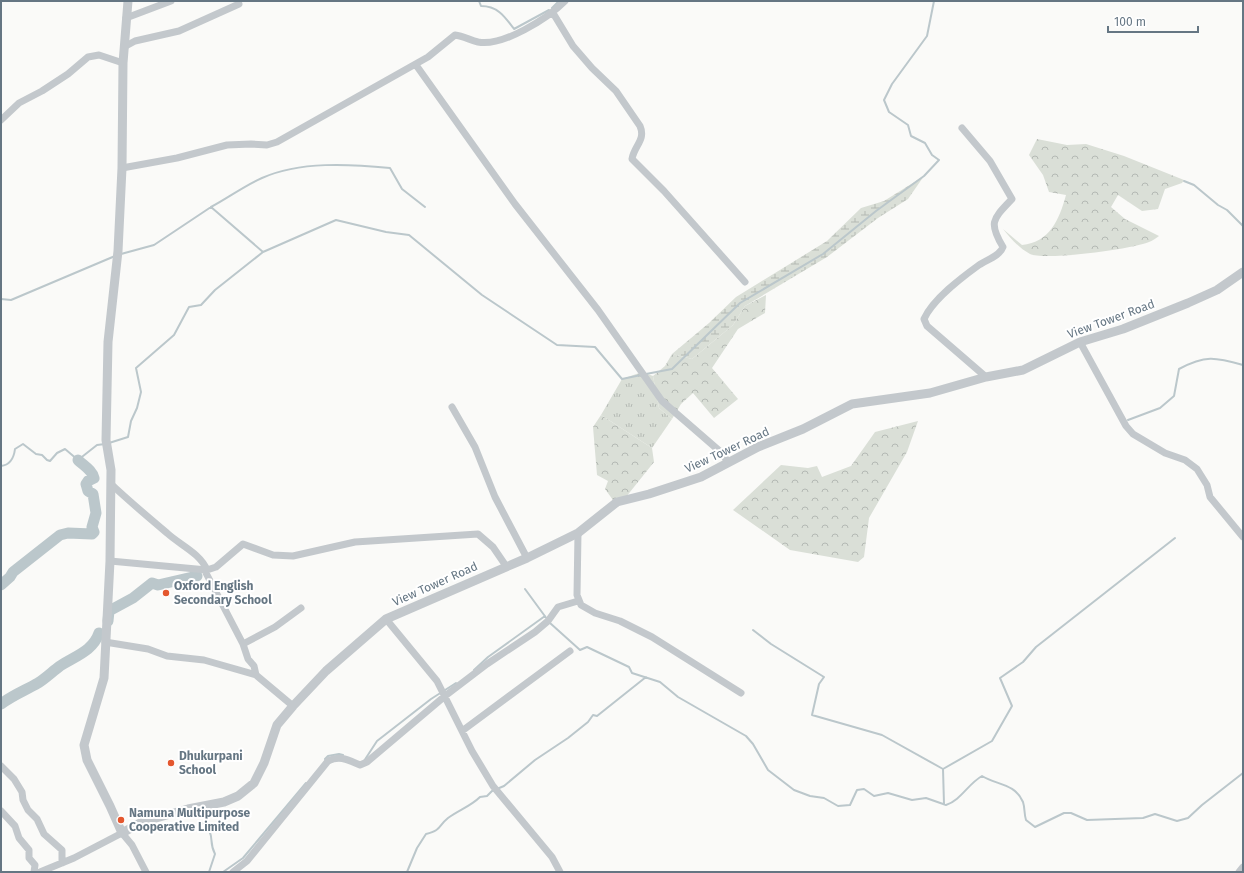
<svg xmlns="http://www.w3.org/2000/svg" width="1244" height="873" font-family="'Fira Sans',sans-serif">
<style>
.grass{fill:url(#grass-tufts)}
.forest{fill:url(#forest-crowns)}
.wetland{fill:url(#wetland-marsh)}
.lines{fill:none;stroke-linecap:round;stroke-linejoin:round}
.stream{stroke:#bbc7cb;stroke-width:2}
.river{stroke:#bbc7cb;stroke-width:11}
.minor{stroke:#c3c8cc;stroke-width:7}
.tertiary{stroke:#c3c8cc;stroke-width:9}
.poi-dot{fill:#e4572e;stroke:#fff;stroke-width:1.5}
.labels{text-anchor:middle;stroke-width:4;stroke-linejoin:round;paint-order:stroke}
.street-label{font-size:12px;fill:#657683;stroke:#fff}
.poi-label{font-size:12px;font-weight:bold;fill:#657683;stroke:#fff;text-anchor:start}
</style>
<defs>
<pattern id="grass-tufts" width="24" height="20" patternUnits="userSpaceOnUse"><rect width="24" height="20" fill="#dadfd7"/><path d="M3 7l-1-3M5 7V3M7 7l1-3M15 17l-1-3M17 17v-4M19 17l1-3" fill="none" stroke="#b4b9b4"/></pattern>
<pattern id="forest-crowns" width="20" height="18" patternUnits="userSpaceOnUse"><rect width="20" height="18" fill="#dadfd7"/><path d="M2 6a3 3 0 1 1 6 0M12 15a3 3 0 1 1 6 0" fill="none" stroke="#b4b9b4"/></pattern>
<pattern id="wetland-marsh" width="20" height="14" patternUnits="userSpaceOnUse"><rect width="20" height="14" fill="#dadfd7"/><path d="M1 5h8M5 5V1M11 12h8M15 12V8" fill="none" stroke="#b4b9b4"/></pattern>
</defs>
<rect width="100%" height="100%" fill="#fafaf8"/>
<path class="grass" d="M642,372L653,376L659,408L672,419L652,448L601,415L622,379Z"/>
<path class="forest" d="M1037,139L1067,145L1086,144L1124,156L1184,180L1182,183L1165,189L1158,209L1142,211L1118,195L1111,207L1125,219L1159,236C1156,238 1152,241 1149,242C1133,249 1044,261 1030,254C1020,249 1010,238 1003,229L1022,245C1050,242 1059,220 1066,195L1049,192L1043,175L1029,155Z
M766,295L765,313L738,329L712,368L738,399L714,418L693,393L681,404L672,419L659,408L653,376L665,366L672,354L692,359L733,325L745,306Z
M601,415L652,448L654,462L618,507L605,489L608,481L597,475L593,427Z
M918,421L907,452L869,518L864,557L858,562L790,550L733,510L781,465L808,468L817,466L822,477L851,466L875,432Z"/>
<path class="wetland" d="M924,176L908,199L878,218L827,257L745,306L733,325L692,359L672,354L709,323L736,297L827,241L861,208L884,201Z"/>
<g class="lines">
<path class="stream" d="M479,1L481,6C498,6 505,17 514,29L549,10
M552,8L559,1
M1184,181L1194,185L1218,205L1227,210L1243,226
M211,207C228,198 244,186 262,178C300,161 350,164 390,168L402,189L425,207
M121,254L154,245L211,207L263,252L336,220L386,232L409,235L482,295L557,345L595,347L622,379L641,375
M1,299L11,300L115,256
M646,374L672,369L740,303L823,254L876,211L924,176L939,160L932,155L925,143L911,136L908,125L889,112L884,100L892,84L927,36L934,1
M1128,420L1160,408L1174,396L1179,369C1205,355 1215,357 1243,365
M109,443L128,437L131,421L137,408L141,392L136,368L174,335L189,307L201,305L215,290L263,252
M1,466C10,465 14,457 15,449L23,444L36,454L42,455L47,460L50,461L57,453L65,449L78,460L97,445L105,444
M525,589L547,619
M550,623L580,650L587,647L629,667L632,673L660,682L678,697L746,736L753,744L768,770L794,790L810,796L824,798L838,806L850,805L857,790L864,789L874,796L888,793L912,800L926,798L946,805C961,800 968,784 982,776C996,785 1015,783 1023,802C1025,808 1024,814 1026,820L1035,827L1064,813H1071L1087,820L1143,818L1155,814L1177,821L1188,818L1202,805L1243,773
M753,630L771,644L824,677L819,684L812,715L882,735L943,769L944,804
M474,670L488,657L545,616
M325,759L328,756L339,754L343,755
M364,761L377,741L431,699L456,683
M943,769L992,741L1012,706L1000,678L1023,662L1036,647L1175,538
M200,821C218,836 207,839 215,854L209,872
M223,872L243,858L306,783
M407,872L417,848L426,834C442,830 438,826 448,818C459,810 471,806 480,797L487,796L492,791L504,786L535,760L568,738L588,722L593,715L597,716L646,677"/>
<path class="river" d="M1,585L10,577L13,572L60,535L68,533L92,534L94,532L92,527L96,513L93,494L88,491L86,484L88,481L94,478C92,470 84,466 78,460
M108,621L109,611L133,598L152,583L158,585L197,576
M1,704C13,695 26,690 38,683C46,678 53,671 60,666C75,656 93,651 99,633"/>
<path class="minor" d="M553,13L573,46L592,68L616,91L640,126C646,140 634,146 632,159L664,191L745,282
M126,18L171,1
M124,47L135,41L179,31L239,4L238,1
M416,65L515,204L598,310L662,401L723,454L728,463
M1,120L19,103L42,91L68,74L88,57L99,55L123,63
M962,128L990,161L1012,199C993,219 988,222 1003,247C1000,256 986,260 979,265C961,278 933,299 924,319L927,326L986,377
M122,168L177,158L227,145L251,144L267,145L277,142L428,57L455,35C463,36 470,40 478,42C503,47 548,18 565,1
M1080,342L1126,426L1133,434L1165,453L1185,460L1197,469L1207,485L1210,497L1243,537
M452,407L475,447L495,497L527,558
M111,484C129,501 148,517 167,533C180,545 200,553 207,570L216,567L243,544L273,555L293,556L355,542L478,534L493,547L506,566
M578,533L577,595L581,605L595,613L620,621L652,637L741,693
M110,561L207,570L206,573L243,644L275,627L301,608
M386,619L437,681L472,751L493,786L552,857L560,872
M105,642L148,649L167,656L204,660L256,675
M243,644L248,659L254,666L256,675L293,706
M462,731L570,651
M1,766L14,779L22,792L23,800L28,810L37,819L44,834L62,850V863
M1,811L15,826L19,838L29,850V858L35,865L34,872
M40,872L74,858L122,833L132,845L146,872
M233,872L247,861L328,761C340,755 348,760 360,765L367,762L445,696L487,664L535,632L548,621L558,607L578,601
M1239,872L1243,867"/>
<path class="tertiary" d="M128,1L123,63L122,168L118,251L108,342L106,440L111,470L110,561L104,678L84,745L87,760L110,806L122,833L142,822L188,809L224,802L238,796L254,783L264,763L277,725L293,706L326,671L386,619L527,558L578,533L617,502L649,494L701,477L758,447L803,429L852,404L930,393L986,377L1023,370L1080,342L1123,329L1188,303L1217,290L1243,272"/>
</g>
<g class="poi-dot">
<circle cx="166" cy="593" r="4"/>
<circle cx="171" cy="763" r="4"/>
<circle cx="121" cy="820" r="4"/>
</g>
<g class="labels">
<g class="street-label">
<text transform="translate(1111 319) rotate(-20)" y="4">View Tower Road</text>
<text transform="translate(727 450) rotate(-25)" y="4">View Tower Road</text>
<text transform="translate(435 584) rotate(-24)" y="4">View Tower Road</text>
</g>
<g class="poi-label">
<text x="174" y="590">Oxford English<tspan x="174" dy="14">Secondary School</tspan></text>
<text x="179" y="760">Dhukurpani<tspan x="179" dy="14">School</tspan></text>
<text x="129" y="817">Namuna Multipurpose<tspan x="129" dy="14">Cooperative Limited</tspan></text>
</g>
</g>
<rect width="1244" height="873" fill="none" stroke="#657683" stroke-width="4"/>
<path d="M1108 26v6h90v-6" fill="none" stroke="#657683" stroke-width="2"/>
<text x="1114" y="26" font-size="12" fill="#657683" stroke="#ffffff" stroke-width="3" paint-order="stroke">100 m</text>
</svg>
